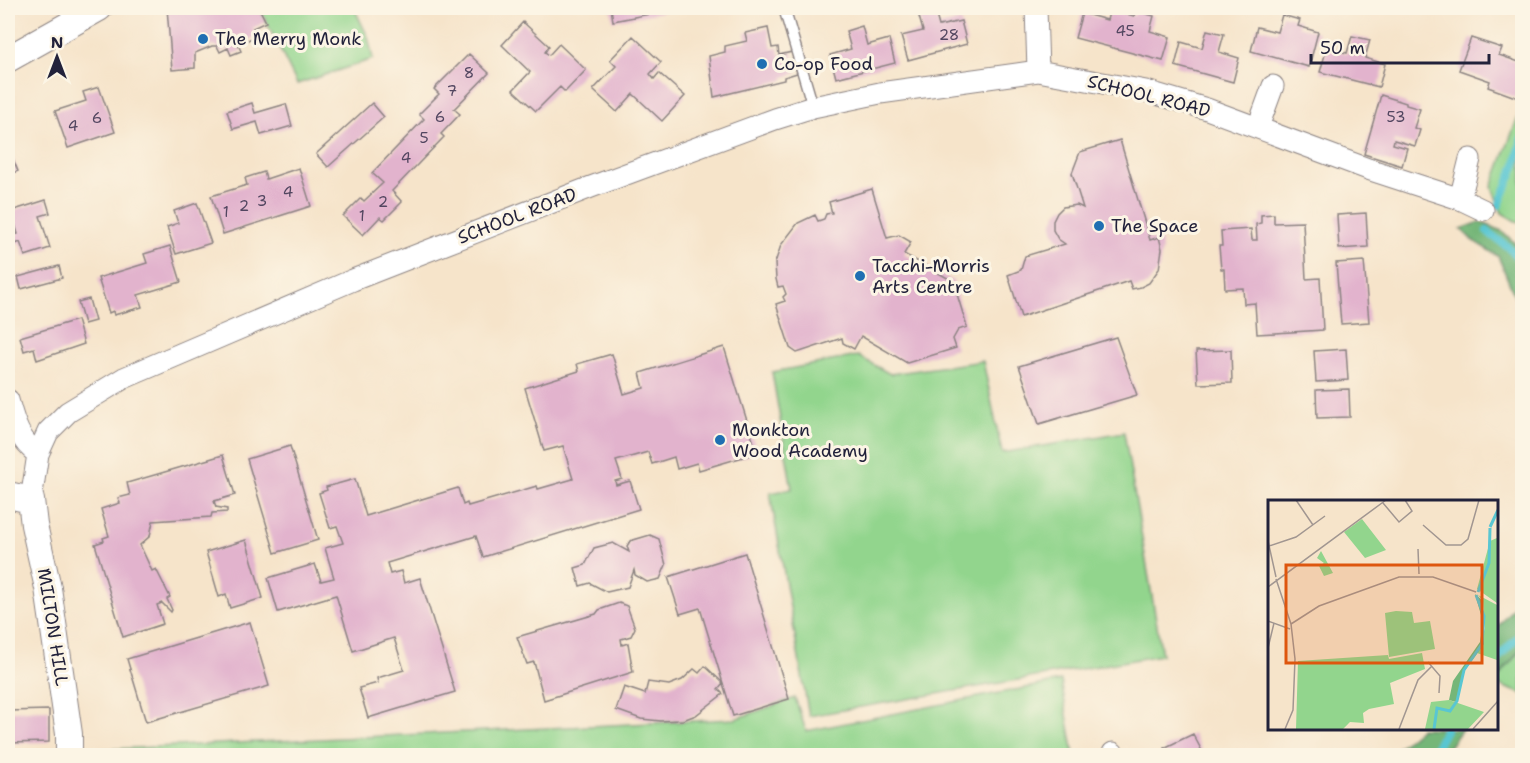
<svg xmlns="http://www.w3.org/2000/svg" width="1530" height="763" font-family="'Shantell Sans',sans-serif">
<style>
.green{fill:#92d58d;stroke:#5a7c64;stroke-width:1.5}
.forest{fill:#75b678;stroke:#4c6c5a;stroke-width:1.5}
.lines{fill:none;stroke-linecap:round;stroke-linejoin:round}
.stream{stroke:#59c6d2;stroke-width:8}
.building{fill:#e2b3cd}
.service-casing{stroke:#8c8382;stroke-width:13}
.minor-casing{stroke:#8c8382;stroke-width:23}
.tertiary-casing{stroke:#8c8382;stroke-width:28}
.service{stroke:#fff;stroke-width:10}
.minor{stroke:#fff;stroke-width:21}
.tertiary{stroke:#fff;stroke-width:26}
.poi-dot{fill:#1f6fb2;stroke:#fcf5e5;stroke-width:2}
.labels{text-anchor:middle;stroke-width:6;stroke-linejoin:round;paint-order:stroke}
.number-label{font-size:15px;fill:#524660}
.poi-label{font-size:18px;fill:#22223b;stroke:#fcf5e5;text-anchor:start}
.street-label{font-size:18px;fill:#22223b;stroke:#fcf5e5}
.inset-river{fill:none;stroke:#59c6d2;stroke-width:3}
.inset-road{fill:none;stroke:#a19691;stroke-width:1.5}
.view{fill:#de560e;fill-opacity:0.15;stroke:#de560e;stroke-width:3}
.inset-edge{fill:none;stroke:#22223b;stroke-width:3}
</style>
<rect width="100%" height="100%" fill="#fcf5e5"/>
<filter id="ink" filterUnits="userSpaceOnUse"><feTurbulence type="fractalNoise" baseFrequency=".0167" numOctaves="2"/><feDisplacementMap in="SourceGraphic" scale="12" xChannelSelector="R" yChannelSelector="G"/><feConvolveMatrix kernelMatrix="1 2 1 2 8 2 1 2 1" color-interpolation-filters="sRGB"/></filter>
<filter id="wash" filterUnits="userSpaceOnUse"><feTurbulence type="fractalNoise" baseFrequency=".008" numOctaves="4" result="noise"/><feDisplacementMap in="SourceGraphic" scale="24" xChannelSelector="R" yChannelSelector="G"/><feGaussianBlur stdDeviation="1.35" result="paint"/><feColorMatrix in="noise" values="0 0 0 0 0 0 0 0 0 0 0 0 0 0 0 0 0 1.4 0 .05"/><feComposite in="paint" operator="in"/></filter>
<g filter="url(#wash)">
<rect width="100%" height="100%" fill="#f6e4ca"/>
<path class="green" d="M262,8H354L368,37L373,59L297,84L260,9Z
M1522,106V225L1502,213L1492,187Z
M858,356L890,374L983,361L1002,453L1124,432L1162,655L809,716L770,493L792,489L772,372Z
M1522,648V694L1496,684V680Z
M1061,681L1074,755H94V750L735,719L795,698L806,731Z"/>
<path class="forest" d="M1480,222L1502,231L1522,250V340L1515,297L1498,256L1472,240L1461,229Z
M1522,539V648L1496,680V628L1519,601Z
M1420,729V728L1462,729L1443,755H1389Z"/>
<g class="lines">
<path class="stream" d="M1499,205L1516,164L1522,139
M1487,231C1500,243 1515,248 1522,265
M1496,660L1522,633
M1431,756L1446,728"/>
</g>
<g id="blocks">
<path class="building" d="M167,8H259L266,22L253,28L256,36L246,41L243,34L235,38L241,51L231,55L228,48L220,52L217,46H212L195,53V68L172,70Z
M611,8H676V9L613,21Z
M727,8H746L728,13Z
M934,8L939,26L961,21L967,44L908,60L901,36L923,31L918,13Z
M1110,9L1134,16L1136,11L1154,16L1150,31L1170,37L1163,61L1075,38L1082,13L1107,20Z
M1282,15L1300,20L1298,26L1318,32L1309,67L1251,51L1257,27L1277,32Z
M523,22L549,46L545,52L549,55L559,44L586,70L565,92L560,87L536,111L513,90L530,72L502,45Z
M862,26L867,45L889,39L895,63L836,78L830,55L851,49L846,31Z
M768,28L772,48L778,47L779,55L792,52L797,73L784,77V80L714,97L709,56L725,52V46L747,41L745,33Z
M1207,30L1224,34L1219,52L1239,58L1233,82L1175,66L1181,42L1202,48Z
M633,36L661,62L650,74L654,79L659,73L685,96L662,121L633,94L617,112L593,90L616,66L610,60Z
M1352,36L1370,40L1365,58L1385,64L1379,87L1320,72L1327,48L1347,53Z
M1471,38L1502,48L1499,55L1522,63V85L1518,98L1488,87L1490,81L1459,70Z
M469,54L489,73L454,109L460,114L441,134L444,137L392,191L402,202L384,220L380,217L363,235L343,216L361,198L364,201L383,183L372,173L424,119L419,114L439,94L434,89Z
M99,87L115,132L68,148L55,111L86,101L83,92Z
M1381,95L1406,103V105L1420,109L1414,128L1420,130L1415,146L1394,140L1393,144L1407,148L1402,166L1364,154Z
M252,103L255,113L286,104L292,126L261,135L257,122L233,129L227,111Z
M372,103L384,117L328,167L316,154Z
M1120,140L1150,240L1159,237L1162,249L1159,269L1149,283L1141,287L1132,289L1129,281L1021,317L1008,275L1021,270L1025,256L1065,244L1058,239L1053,230V221L1057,213L1063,207L1077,205L1083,208L1072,173L1080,152Z
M11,154L18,171L8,175V155Z
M299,168L311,206L223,234L211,196L247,185L245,178L264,172L266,179Z
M872,189L887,238L899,235L911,242L904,254L953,281L967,327L958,330L953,339L956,348L907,363L861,336L854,349L843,343L842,338L797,353L790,348L776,304L785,301L783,297L786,294L783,286L778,287L776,279L775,263L781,245L798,223L815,215L818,221L824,219L826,214L832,213L829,202Z
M46,200L50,213L40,216L50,248L25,256L20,242L16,244L14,235L18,234L11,211Z
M197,203L211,243L176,254L167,227L178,223L174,211Z
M1366,213L1368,247L1339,249L1337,215Z
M1274,214V223L1303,222L1306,279L1320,278L1323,330L1257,334L1255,303L1244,304L1243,288L1225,289L1224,269H1221L1219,246H1222L1221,231L1251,229L1252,240H1257L1256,224L1261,223V215Z
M170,246L181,282L138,295L142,307L114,315L113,311L109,313L98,278L147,263L144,254Z
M1364,261L1369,322L1341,324L1336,263Z
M59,266L62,278L21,289L18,277Z
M89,299L95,321L84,324L78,302Z
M77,320L84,344L37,360L34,348L24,351L20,337Z
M1116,337L1137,395L1039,424L1019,366Z
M724,347L757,453L699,470L697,463L677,469L674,457L652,464L648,452L616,461L622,479L615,481L616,485L630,481L639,509L483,557L476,536L387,563L390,574L401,571L404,583L420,578L455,692L368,718L359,688L378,683L377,678L404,670L394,638L353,651L336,595L278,612L268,578L315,564L321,581L334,578L325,548L343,543L337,526L330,528L319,493L327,490L326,487L355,479L366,516L458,488L463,505L467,503L468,506L537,486L538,489L573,479L563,446L544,451L525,388L579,371L577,364L612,354L624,394L644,388L640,373Z
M1346,349L1348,380L1316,382L1314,351Z
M1231,350L1232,383L1198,384L1196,351Z
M1349,389L1350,417L1317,418L1316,390Z
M290,446L318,540L275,553L247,459Z
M223,455L235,495L214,501L216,507L227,509V512L212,513L211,517L153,521L150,536L140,545L152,571L156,569L170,597L167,599L172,610L171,612L162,603L157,605L163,624L123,637L95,544L104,541L103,538L109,536L101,509L120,503L118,498L130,495L127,483Z
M650,535L659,539L666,565L660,579L647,582L635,575L634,570L628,587L607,592L590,583L580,586L575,568L585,565L594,548L613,543L629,552L627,546L630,541Z
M246,540L263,598L230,608L226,594L219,597L206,552Z
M745,553L789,699L733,716L700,608L680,614L668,577Z
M619,603L627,606L635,628L631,636L621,639L622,645L628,643L633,672L544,700L534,662L527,664L517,637L596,614L599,610Z
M250,622L269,686L146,722L127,659Z
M705,666L723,683L718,689L723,694L696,715L683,720L661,721L641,719L616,710L624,687L645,694L648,682L669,685L682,680L694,669L699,673Z
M49,710V742L8,743V711Z
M1193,734L1203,753L1198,756H1167L1164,748Z"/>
</g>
</g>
<g filter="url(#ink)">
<use href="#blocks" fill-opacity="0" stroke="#8c8382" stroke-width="1.5"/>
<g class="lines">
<defs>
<path id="service" d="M784,8L813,107"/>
<path id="minor" d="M1036,8L1038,71
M1258,127L1273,86
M1460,199L1470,159
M8,400C14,422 19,441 38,454
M31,500L38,454L48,432L68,412L124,378L353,280L591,187L775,119L813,107L880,93L1038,71L1146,91L1207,109L1368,169L1460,199L1483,210
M1113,753L1114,756"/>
<path id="tertiary" d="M8,59L99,8
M8,495L31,500L34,525L48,588L69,734V756"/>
</defs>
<use href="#service" class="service-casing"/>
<use href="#minor" class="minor-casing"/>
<use href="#tertiary" class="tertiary-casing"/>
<use href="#service" class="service"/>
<use href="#minor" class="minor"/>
<use href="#tertiary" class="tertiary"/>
</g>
</g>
<g class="poi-dot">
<circle cx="203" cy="39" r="6"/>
<circle cx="762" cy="64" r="6"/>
<circle cx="1099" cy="226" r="6"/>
<circle cx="860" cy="276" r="6"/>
<circle cx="720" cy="440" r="6"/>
</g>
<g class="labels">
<g class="number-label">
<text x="1125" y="36">45</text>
<text x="949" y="40">28</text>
<text x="469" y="78">8</text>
<text x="452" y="96">7</text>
<text x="440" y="122">6</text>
<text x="1396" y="122">53</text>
<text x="97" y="123">6</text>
<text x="73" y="131">4</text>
<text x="424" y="143">5</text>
<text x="406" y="163">4</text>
<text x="288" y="197">4</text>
<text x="262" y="206">3</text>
<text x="383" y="207">2</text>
<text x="244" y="211">2</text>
<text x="226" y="217">1</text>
<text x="362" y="221">1</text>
</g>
<g class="poi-label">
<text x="215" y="45">The Merry Monk</text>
<text x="774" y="70">Co-op Food</text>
<text x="1111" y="232">The Space</text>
<text x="872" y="272">Tacchi-Morris<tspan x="872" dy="21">Arts Centre</tspan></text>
<text x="732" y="436">Monkton<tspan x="732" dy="21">Wood Academy</tspan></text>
</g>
<g class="street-label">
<text transform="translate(1149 96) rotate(14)" y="6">SCHOOL ROAD</text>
<text transform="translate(517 216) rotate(-21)" y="6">SCHOOL ROAD</text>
<text transform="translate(53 627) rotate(81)" y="6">MILTON HILL</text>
</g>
</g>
<g transform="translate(1268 500)">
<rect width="230" height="230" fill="#f6e4ca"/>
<path d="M94,19L118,50L97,58L76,32ZM229,38V103L209,89L222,41ZM53,51L65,73L56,76L51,66L56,63L49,58ZM210,95L229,105V160L209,153L217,128L215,101ZM128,111L144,112L146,123L162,121L167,149L121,157L117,113ZM154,153L157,169L122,183L126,204L101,209L95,213L96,223L82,222L75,229H28L30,161L120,155L121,159ZM181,200L216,212L200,229H157L163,202Z" fill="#92d58d"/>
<path d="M207,94L215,101L216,144L195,173L188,202L181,200L185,181L212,142L215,122Z" fill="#75b678"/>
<path class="inset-river" d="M222,27L230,10M210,92L221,63L222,28M166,229L169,208L182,211L189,201L196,170L214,144L216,116L208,95"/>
<path class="inset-road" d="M28,0L45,25M115,3L131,22L144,11L137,0M155,25L178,45H193L200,39L211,0M0,41L8,77M1,46L28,37L57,16M150,49L151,74M8,79L23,124L27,159L25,210L17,229M0,87L118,0M0,121L22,129M23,124L51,106L131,77H165L208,92M0,148L6,123M160,162L172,176L171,193M131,229L150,180L164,166M205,229L230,201"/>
<path class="view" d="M18,65H214V163H18Z"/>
<rect width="230" height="230" class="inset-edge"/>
</g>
<rect width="1530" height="763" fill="none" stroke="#fcf5e5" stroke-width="30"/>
<g transform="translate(57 57)" stroke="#fcf5e5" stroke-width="4.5" paint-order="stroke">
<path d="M0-4.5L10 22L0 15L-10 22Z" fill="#22223b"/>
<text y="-9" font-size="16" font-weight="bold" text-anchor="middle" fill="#22223b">N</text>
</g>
<path d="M1311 54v9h178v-9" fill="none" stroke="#22223b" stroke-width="3"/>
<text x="1320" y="54" font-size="18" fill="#22223b" stroke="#fcf5e5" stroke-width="4.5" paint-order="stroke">50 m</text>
</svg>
